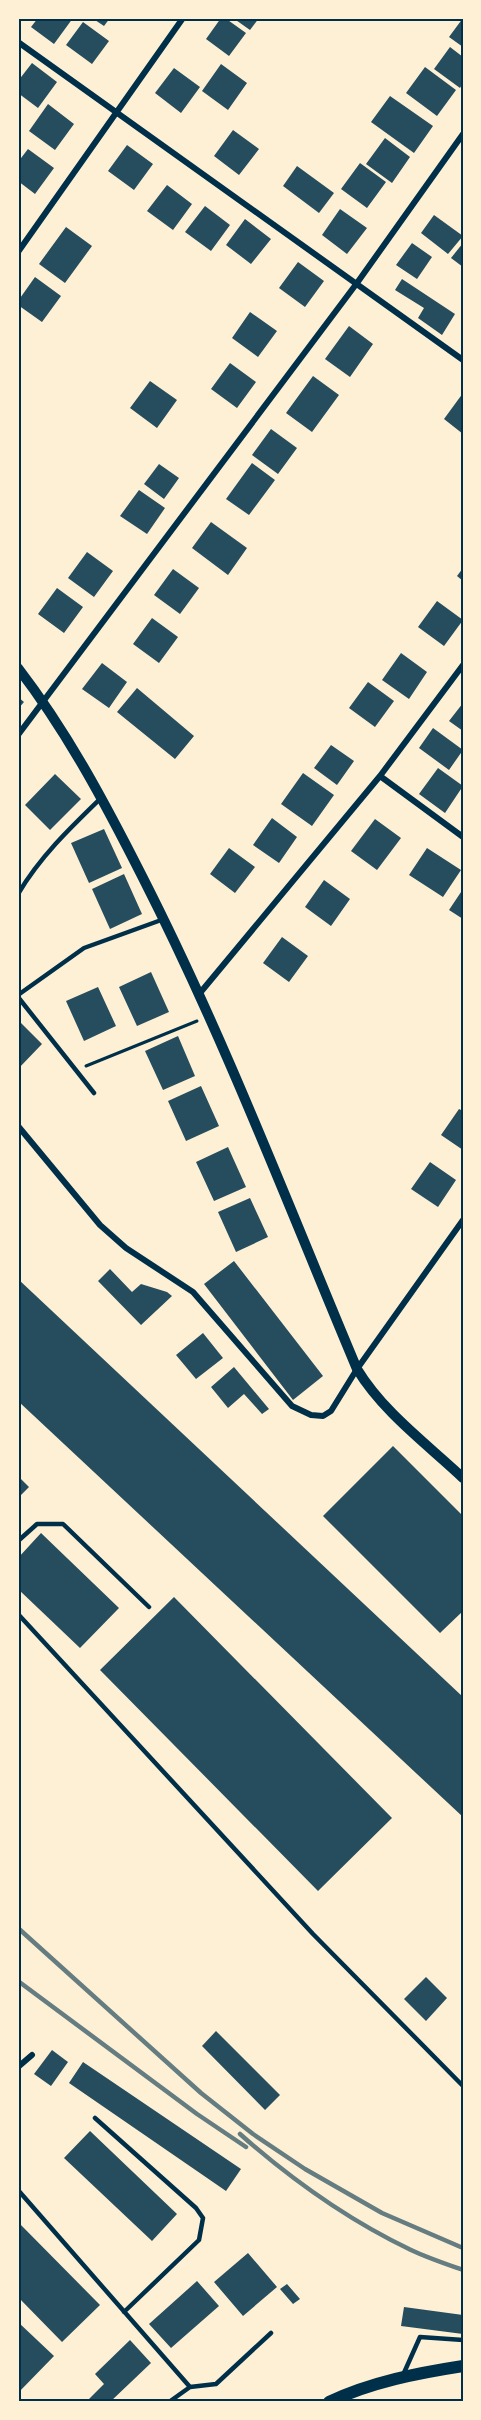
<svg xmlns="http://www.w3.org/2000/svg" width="481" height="2420" font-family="'PT Sans',sans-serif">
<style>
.building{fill:#264d5e}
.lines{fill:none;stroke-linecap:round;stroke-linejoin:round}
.path{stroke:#003049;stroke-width:3}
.service{stroke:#003049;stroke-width:4.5}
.minor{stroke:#003049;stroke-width:6}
.tertiary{stroke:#003049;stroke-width:10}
.secondary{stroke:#003049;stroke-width:12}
.rail{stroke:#657d81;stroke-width:4.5}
.neatline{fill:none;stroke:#003049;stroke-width:2}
</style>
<rect width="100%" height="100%" fill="#fdf0d5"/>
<path class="building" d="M38,18H73L54,44L31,27Z
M92,18H110L104,26Z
M221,18H225L246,33L229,56L206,39Z
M233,18H259L250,30Z
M463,18V47L449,37Z
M83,22L109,41L92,64L66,45Z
M450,47L463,57V83L460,88L434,69Z
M32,63L57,82L38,108L18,93V81Z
M221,64L247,83L228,110L202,91Z
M425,67L456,90L437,116L406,93Z
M174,68L200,87L181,113L155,93Z
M390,96L433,126L414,153L371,122Z
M48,104L74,124L55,150L29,131Z
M233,130L259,149L239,175L214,156Z
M385,138L410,157L392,183L366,164Z
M127,145L153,164L134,190L108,171Z
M28,149L54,168L35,194L18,181V162Z
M360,163L386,182L367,208L341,189Z
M297,166L334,193L319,213L283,186Z
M167,185L192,204L173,230L147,211Z
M205,206L230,225L211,251L185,232Z
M340,209L367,228L347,254L322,235Z
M434,215L463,236L448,254L421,233Z
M245,219L271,239L251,264L226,245Z
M66,227L92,246L65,283L39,264Z
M412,243L432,257L417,279L396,265Z
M463,243V267L451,258Z
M298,262L324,281L305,307L279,288Z
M35,277L61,296L42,322L18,305V301Z
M402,279L455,314L442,335L418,318L424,308L395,290Z
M250,312L277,331L258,357L232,338Z
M349,326L373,344L350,377L325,359Z
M230,363L256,382L237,408L211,389Z
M313,376L339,395L312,432L286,413Z
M150,381L177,400L157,428L130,408Z
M463,393V434L444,419Z
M271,429L297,448L278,474L252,455Z
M252,463L275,480L249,515L226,499Z
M159,464L179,478L164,499L144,484Z
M139,490L165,508L147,534L120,516Z
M211,522L247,548L228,575L192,548Z
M87,552L113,571L94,597L68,578Z
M463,568V581L457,576Z
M173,569L199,588L180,614L154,595Z
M57,588L83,607L64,633L38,614Z
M437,601L463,620L444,646L418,627Z
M152,618L178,637L159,663L133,644Z
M401,653L427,672L409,699L382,680Z
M102,663L127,682L109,708L82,689Z
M368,682L394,701L375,727L349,708Z
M137,688L194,736L175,759L117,712Z
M18,697L24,702L18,709Z
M463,703V731L449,721Z
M433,728L463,750L449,770L419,748Z
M331,745L354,761L337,785L314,768Z
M438,768L463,786L445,813L419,794Z
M303,773L334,795L312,826L281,804Z
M55,774L81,799L50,830L25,805Z
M272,818L297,837L279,863L253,845Z
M375,819L401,838L377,870L351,851Z
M104,829L122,868L89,883L71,843Z
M229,848L255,867L235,893L210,874Z
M427,848L461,870L443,897L409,875Z
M124,874L142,914L110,929L92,889Z
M324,880L350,899L331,926L305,907Z
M463,889V919L449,910Z
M282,937L308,956L289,982L263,963Z
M151,972L169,1012L137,1026L119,987Z
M98,987L116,1026L84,1041L66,1001Z
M18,1020L42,1044L18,1069Z
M178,1036L195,1076L163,1090L145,1051Z
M201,1086L219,1126L186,1141L168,1101Z
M459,1109L463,1111V1150L441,1135Z
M228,1147L246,1187L214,1201L196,1162Z
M430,1162L456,1180L438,1207L411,1189Z
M250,1198L268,1237L236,1252L218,1212Z
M234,1261L323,1376L293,1400L204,1284Z
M110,1269L132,1292L141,1284L167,1292L172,1296L141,1325L98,1281Z
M18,1279L463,1697V1817L18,1401Z
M203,1333L223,1358L196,1379L176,1355Z
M234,1367L269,1409L262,1414L244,1394L228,1408L211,1387Z
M393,1446L463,1516V1611L440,1633L323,1516Z
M18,1476L29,1487L18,1498Z
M41,1533L119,1608L80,1648L18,1589V1558Z
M174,1597L392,1818L318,1891L100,1670Z
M426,1977L447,1998L426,2021L404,1999Z
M216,2031L280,2095L265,2110L202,2046Z
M52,2050L68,2062L51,2086L34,2074Z
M83,2062L241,2169L226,2191L69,2083Z
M90,2131L177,2214L152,2241L64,2158Z
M18,2222L100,2305L62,2342L18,2297Z
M248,2253L277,2287L243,2316L214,2282Z
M197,2281L219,2306L171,2348L149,2324Z
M287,2284L300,2299L293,2304L280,2289Z
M404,2307L463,2315V2334L401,2326Z
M18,2322L54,2356L18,2393Z
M130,2340L151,2363L110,2402H86L104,2384L95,2374Z"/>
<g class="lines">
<path class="path" d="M86,1066L197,1021"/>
<path class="service" d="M18,894C40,857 69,829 100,799
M18,995L84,948L164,919
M18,997L94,1093
M18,1541L37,1524H63L149,1607
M18,1614L313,1934L463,2086
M95,2118L196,2208L203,2218L199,2240L124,2312
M18,2190L190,2387L216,2384L271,2333
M403,2375L420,2337L463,2340
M169,2402L190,2387"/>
<path class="minor" d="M18,42L463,360
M18,252L183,18
M18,735L357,283L463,134
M380,776L463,837
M200,993L380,776L463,665
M18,1126L100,1225L126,1248L193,1292L292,1406L311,1415L323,1416L331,1411L357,1369L463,1220
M18,2067L32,2055"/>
<path class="tertiary" d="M18,668C68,733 106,805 143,878C224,1037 288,1205 357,1369C383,1412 427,1444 463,1478"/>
<path class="secondary" d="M329,2402C371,2382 418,2373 463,2366"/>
<path class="rail" d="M18,1928L201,2093L253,2134L305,2169L382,2213L463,2248
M18,1981L197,2114L246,2147
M240,2134C292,2180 348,2220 411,2250C428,2258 446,2264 463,2270"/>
</g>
<rect width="481" height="2420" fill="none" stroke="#fdf0d5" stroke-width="39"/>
<rect x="20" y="20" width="442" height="2380" class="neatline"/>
</svg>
